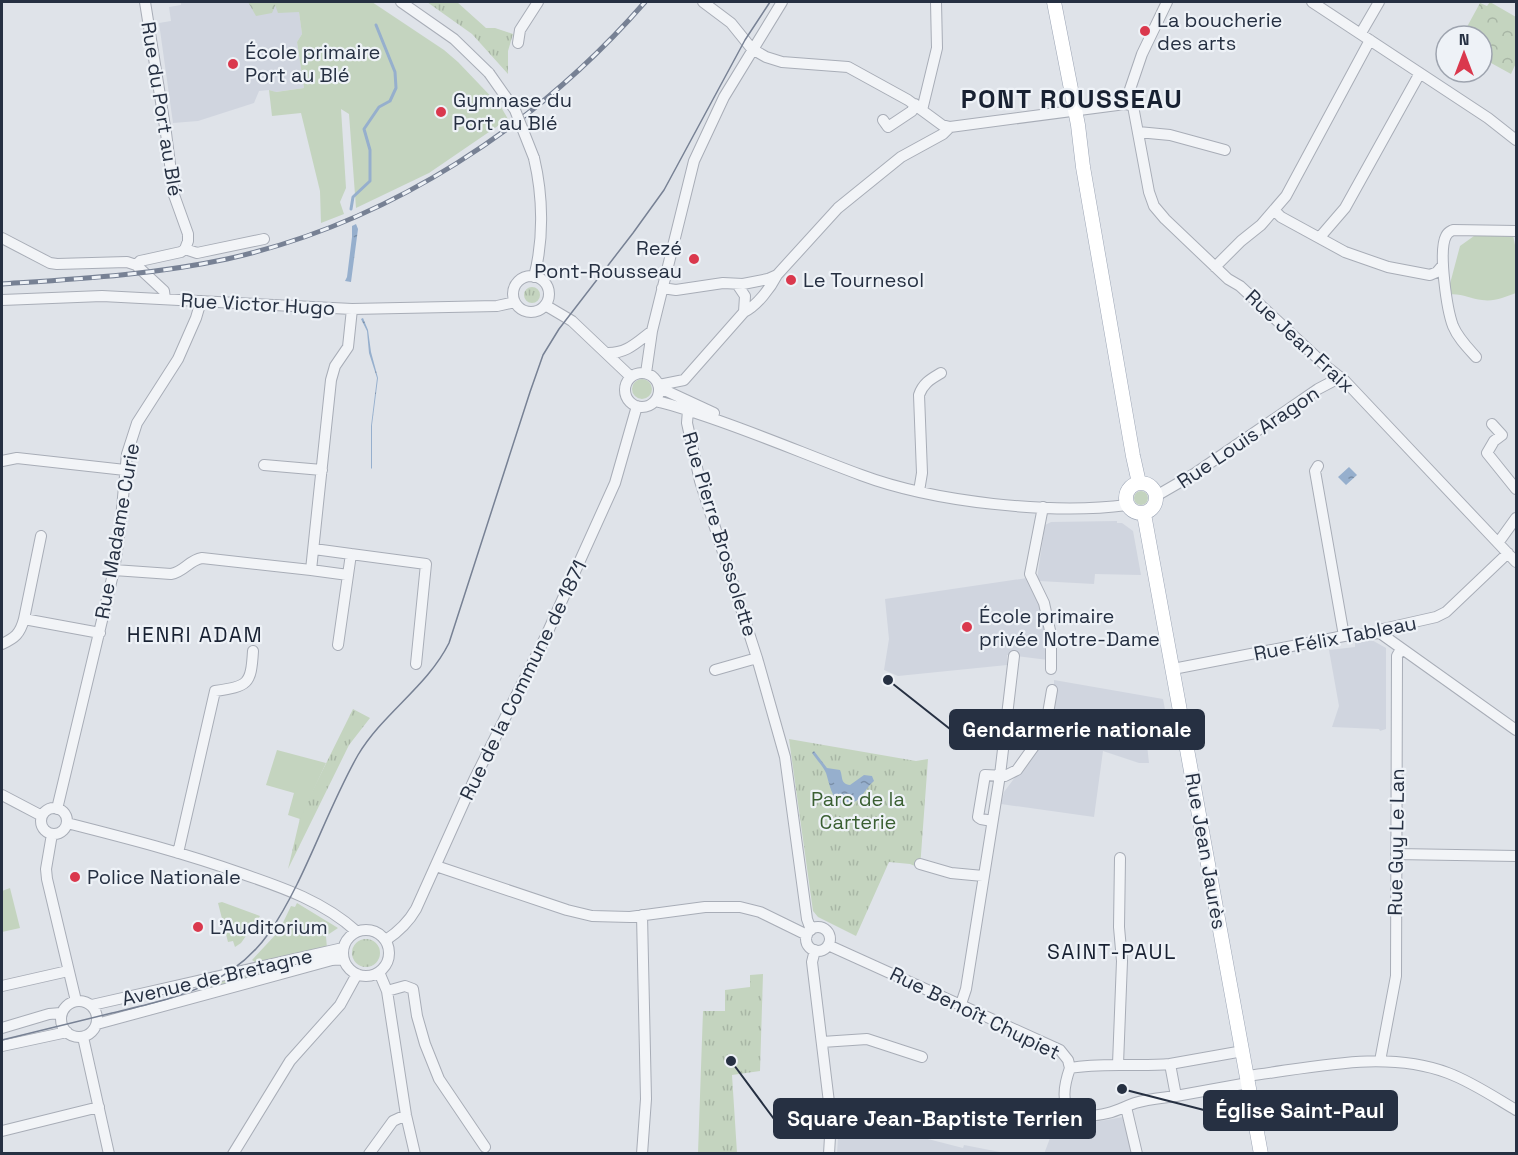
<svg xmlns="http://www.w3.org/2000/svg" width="1518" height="1155" font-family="'Space Grotesk',sans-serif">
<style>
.built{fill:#d0d5df}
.grass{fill:url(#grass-tufts)}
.forest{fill:url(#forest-crowns)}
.garden{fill:#c4d4bf}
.water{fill:url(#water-ripples)}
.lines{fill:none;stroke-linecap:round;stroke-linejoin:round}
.stream{stroke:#96afcd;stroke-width:3}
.minor-casing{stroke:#a8adb7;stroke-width:12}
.major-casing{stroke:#9da6b6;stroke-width:15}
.minor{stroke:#f2f4f7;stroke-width:10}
.major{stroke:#fff;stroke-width:14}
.tram{stroke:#778194;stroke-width:1.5}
.rail-casing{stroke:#778194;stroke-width:5}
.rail{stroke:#eef2f7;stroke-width:3;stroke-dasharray:9;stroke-linecap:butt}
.minor-bridge-casing{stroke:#a8adb7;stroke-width:12;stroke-linecap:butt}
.minor-bridge{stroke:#f2f4f7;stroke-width:10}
.poi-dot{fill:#da384d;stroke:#eef2f7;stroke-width:2}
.labels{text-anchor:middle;stroke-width:4.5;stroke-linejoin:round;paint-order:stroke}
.poi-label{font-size:20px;fill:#263042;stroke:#eef2f7;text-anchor:start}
.street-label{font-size:20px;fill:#263042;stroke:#eef2f7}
.park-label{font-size:20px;fill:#3a5f32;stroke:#eef2f7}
.neighbourhood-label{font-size:21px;letter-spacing:1.5px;fill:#182132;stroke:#eef2f7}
.district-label{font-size:26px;font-weight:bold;letter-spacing:1.5px;fill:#182132;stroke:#eef2f7}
.leader{fill:none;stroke:#263042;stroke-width:2}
.callout-dot{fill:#263042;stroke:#eef2f7;stroke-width:2}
.callout{fill:#263042;stroke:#263042;stroke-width:2}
.callout-label{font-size:21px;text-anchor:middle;font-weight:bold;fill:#fff}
</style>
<defs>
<pattern id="grass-tufts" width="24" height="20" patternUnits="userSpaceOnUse" patternTransform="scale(1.5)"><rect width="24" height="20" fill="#c4d4bf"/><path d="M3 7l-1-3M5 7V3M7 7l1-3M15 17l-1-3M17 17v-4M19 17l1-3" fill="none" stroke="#a8b6a5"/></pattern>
<pattern id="forest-crowns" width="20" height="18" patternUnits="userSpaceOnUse" patternTransform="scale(1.5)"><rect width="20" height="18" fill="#c4d4bf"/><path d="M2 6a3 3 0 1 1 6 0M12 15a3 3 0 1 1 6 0" fill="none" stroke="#a8b6a5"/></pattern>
<pattern id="water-ripples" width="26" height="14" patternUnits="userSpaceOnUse" patternTransform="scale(1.5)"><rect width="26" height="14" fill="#96afcd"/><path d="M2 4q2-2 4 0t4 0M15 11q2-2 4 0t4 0" fill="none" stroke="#7a8fa8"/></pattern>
</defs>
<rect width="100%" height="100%" fill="#dfe3e9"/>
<path class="built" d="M181,2H274L299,12L302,34L297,42L304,88L275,92L269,90L259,91L254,103L198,121L173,123L159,23L171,21L169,7L181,5Z
M1117,521V523H1122L1133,531L1141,575L1095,574L1094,584L1039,581L1037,579L1045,525L1051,522Z
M1027,578L1040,602L1049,637L1048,660L1007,655V665L898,676L884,670L889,639L885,599Z
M1370,639L1386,648V729L1380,731L1379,729L1332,727L1339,706L1329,650L1355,647V642Z
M1054,680L1163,699L1171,741L1147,745L1149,763H1139L1103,751L1094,817L1001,804L1004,792L1049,732L1054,692Z
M1056,1115L1072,1122L1066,1137L1076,1139V1135L1079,1134L1078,1125L1123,1117L1132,1153L1044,1154L1055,1125L1052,1123Z
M839,1123L924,1138L963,1148L964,1145L1005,1153H837Z"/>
<path class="grass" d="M427,2H457L486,28H495L513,34L508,51V74L472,34Z
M524 295a8 8 0 1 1 16 0a8 8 0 1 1-16 0Z
M353,709L370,718L349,745L288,869L301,814Z
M789,739L916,761L928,759L920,868L910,864L889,862L856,936L818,917L813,911Z
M352 953a14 14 0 1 1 28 0a14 14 0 1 1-28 0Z
M329,957L208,992L207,988L229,976Z
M763,974L760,1071L732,1075L737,1153H698L703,1011H725V990L750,987V975Z"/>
<path class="forest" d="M248,2H277L272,13L256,16Z
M1490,2L1516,17V63L1511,74L1482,58V36H1462L1480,3L1487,6Z"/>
<path class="garden" d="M274,2H372L444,50L458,62L501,107L508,119L429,173L356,208L349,114L341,109L346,188L340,202L344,214L321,223L320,191L301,113L272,116L269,90L276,92L304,88L297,42L302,34L299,12L278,13Z
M1513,235L1516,250V293C1505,297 1494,302 1482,300C1470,299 1459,292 1447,295L1460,246L1474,236Z
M632 389a10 10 0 1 1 20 0a10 10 0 1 1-20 0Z
M1134 498a7 7 0 1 1 14 0a7 7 0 1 1-14 0Z
M277,750L326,763L300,819L288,815L294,793L266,785Z
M10,888L20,928L2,932V891Z
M222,902L260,916L241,943L235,947L233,941L228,942L218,903Z
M297,903L338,928L326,936L327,949L258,964L252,960L279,931L291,906L295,907Z"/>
<path class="water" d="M356,224L358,229L351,282L345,281L347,277L352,237V226Z
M363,318L368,330L371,352L378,378L372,425V468L371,469V426L377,378L369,353L367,331L361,319Z
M1349,467L1357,475L1346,485L1338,477Z
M814,751L827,768L840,770C843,776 840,784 850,785L864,775L872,776L874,781C866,787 863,798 854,802C834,813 830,785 826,773C823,766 816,759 812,753Z"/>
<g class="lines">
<path class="stream" d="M351,209L353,197L370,181V150L364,129L379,107L390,101L396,88L395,72L376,25"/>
<defs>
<path id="minor" d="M145,2L166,133L174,195L188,234V241L185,249
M401,2L454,39L489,73
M703,2L731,23L752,49L766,57L782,62L848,67L908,100L942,125L950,127
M1312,2L1488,118L1516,140
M1361,33L1379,2
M518,43L520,30L538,2
M1125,104L1133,106L1149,192L1154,206L1165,219L1228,279L1240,286L1327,367L1345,381L1516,562
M1125,104L1142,54L1167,2
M922,110L937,48L936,2
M883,120L888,127L912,111L915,104
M1138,132L1170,135L1225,150
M534,158C543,196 544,239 534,277
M1275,211L1281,217L1345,252L1388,267L1430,275L1437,272L1443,265
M1320,237L1345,208L1420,73
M2,238L50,263L57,264L127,262L136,265L140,261L181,252L185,249L197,253L264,239
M136,265L164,291L165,299
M1215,267L1241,241L1261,225L1286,196L1370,40
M513 294a18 18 0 1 1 36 0a18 18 0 1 1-36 0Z
M737,284L745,296L744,312
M662,288L676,290L723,283L743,284L768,279L777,275
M2,300L102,296L352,309L497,306L515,302
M545,305L572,321L631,377
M606,353C627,354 637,342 652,331
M1476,357C1467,347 1458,338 1453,326C1447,310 1438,251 1446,236C1448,232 1449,232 1453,230L1516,231
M625 390a17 17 0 1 1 34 0a17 17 0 1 1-34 0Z
M646,373L652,331L694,161L724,97L782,2
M659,385L684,380L744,312C757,306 771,287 777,275L838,208L901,157L943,134L950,127L1125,104
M660,388L714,413
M655,401C671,404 684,409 699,414C754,432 807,455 861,475C933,502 1052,515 1127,505
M688,410L687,423L700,481L757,658L785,757L807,919L811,930
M1492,424L1502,435L1494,441L1487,453L1516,489
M2,461L17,458L125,470
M264,465L322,470
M1318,466L1315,471L1344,636
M919,491L922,473L919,395C923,383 931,379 941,373
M1156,496L1194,474L1318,389L1339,378
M1043,507L1030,574L1044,603L1051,635V669
M1498,543L1516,518
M314,549L351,554
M114,570L171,574C184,572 189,560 202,558L311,570L331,380L335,366L348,347L352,309
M311,570L348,575
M24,619L41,536
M1380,633L1516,730
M2,644C15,638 20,634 24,619L100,633
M338,645L351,554L426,564L416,664
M1173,669L1344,636L1380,633L1383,629L1436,617L1446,612L1508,553
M715,670L757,658
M2,795L42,816
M41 821a13 13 0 1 1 26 0a13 13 0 1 1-26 0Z
M57,809L114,570L120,530L127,454L137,423L178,359L196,318L201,301
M992,821L981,819L978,817L985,775L1005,776L1017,770L1045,731L1052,690
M67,823C126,838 185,853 243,874C284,888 324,902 356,931
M52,834L46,869L47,879L76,1001
M178,853L215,691C248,686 251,685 253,651
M1396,854L1516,856
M920,864L951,873L983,876
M436,866L567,910L592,916L630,917L705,907H740L760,912L807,935
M642,915L646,1099L642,1154
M806 939a12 12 0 1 1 24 0a12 12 0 1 1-24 0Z
M343 953a23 23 0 1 1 46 0a23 23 0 1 1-46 0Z
M386,940C398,932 408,923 416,909L474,780L545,638L615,483L637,406
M828,945L1060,1050L1068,1060L1070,1068
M815,950L812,962L831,1119L829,1154
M379,972L387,991L406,1115L415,1154
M2,986L68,971
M387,991L405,986L413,989L417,1016L425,1044L439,1079L485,1147
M61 1019a18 18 0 1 1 36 0a18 18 0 1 1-36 0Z
M961,1004L966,989L1000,775L1014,656
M92,1005L343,948
M97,1024L332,960L343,959
M2,1028L49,1014L61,1013
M83,1037L109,1154
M822,1042L867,1039L922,1057
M2,1046L67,1032
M1243,1051L1170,1064L1176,1096L1248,1083
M1380,1061L1396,976L1397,656L1401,649
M1118,1064L1122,961L1119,927L1120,858
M1070,1068C1057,1105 1066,1123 1108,1113C1117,1111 1126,1106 1135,1103C1148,1099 1163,1098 1176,1096
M1070,1068C1103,1062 1136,1067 1170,1064
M1247,1076C1312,1068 1384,1049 1448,1073C1472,1082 1494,1097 1516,1110
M1126,1107L1137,1154
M2,1131L99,1107
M233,1154L290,1061L340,1005L357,974
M369,1154L393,1121L406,1115"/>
<path id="major" d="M1054,2L1078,125L1083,167L1133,456L1139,483
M1126 498a15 15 0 1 1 30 0a15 15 0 1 1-30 0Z
M1144,514L1261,1154"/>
</defs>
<use href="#minor" class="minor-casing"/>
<use href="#major" class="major-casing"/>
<use href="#minor" class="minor"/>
<use href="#major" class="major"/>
<path class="tram" d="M2,1040C38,1031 75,1022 112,1013C173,998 230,988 269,933C305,881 326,811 358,755C383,713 427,687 449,643L530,392L543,355L559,329L633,233L664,190L745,40L770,2"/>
<defs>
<path id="rail" d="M2,284C77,279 152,275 227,259C389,223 537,126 645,2"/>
</defs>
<use href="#rail" class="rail-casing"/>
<use href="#rail" class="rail"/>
<defs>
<path id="minor-bridge" d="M489,73L515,110L534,158"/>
</defs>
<use href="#minor-bridge" class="minor-bridge-casing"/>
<use href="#minor-bridge" class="minor-bridge"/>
</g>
<g class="poi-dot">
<circle cx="1145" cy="31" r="6"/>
<circle cx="233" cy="64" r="6"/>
<circle cx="441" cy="112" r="6"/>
<circle cx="694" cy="259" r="6"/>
<circle cx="791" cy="280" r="6"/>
<circle cx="967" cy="627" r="6"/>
<circle cx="75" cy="877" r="6"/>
<circle cx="198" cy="927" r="6"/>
</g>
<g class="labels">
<g class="poi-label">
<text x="1157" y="27">La boucherie<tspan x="1157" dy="23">des arts</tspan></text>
<text x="245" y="59">École primaire<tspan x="245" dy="23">Port au Blé</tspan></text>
<text x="453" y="107">Gymnase du<tspan x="453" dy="23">Port au Blé</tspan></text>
<text x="682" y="255" text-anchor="end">Rezé<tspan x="682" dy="23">Pont-Rousseau</tspan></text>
<text x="803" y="287">Le Tournesol</text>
<text x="979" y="623">École primaire<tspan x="979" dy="23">privée Notre-Dame</tspan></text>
<text x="87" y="884">Police Nationale</text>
<text x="210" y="934">L'Auditorium</text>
</g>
<g class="street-label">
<text transform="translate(162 109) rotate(81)" y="7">Rue du Port au Blé</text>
<text transform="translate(258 304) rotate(3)" y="7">Rue Victor Hugo</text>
<text transform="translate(1300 341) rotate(43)" y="7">Rue Jean Fraix</text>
<text transform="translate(1248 437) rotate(-34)" y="7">Rue Louis Aragon</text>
<text transform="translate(117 531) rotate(-80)" y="7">Rue Madame Curie</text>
<text transform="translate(720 534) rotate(73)" y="7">Rue Pierre Brossolette</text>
<text transform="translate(1335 638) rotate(-11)" y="7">Rue Félix Tableau</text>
<text transform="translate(523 680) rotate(-64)" y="7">Rue de la Commune de 1871</text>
<text transform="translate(1396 842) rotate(-89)" y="7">Rue Guy Le Lan</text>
<text transform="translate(1206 851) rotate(80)" y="7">Rue Jean Jaurès</text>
<text transform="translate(217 977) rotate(-13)" y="7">Avenue de Bretagne</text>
<text transform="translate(975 1013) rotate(26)" y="7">Rue Benoît Chupiet</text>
</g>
<g class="park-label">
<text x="858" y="806">Parc de la<tspan x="858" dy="23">Carterie</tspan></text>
</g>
<g class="neighbourhood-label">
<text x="195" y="642">HENRI ADAM</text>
<text x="1112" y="959">SAINT-PAUL</text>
</g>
<g class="district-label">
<text x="1072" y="108">PONT ROUSSEAU</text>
</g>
</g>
<path class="leader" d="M888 680L950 729M1122 1089L1204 1110M731 1061L774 1119"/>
<g class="callout-dot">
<circle cx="888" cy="680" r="6"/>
<circle cx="1122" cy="1089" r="6"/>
<circle cx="731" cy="1061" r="6"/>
</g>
<g class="callout">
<rect x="950" y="710" width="254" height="39" rx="6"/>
<rect x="1204" y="1091" width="193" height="39" rx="6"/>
<rect x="774" y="1099" width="321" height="39" rx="6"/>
</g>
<g class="callout-label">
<text x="1077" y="737">Gendarmerie nationale</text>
<text x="1300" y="1118">Église Saint-Paul</text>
<text x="935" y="1126">Square Jean-Baptiste Terrien</text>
</g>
<rect width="1518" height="1155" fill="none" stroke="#263042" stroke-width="6"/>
<g transform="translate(1464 54)"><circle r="28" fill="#eef2f7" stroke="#9ea4af" stroke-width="1.5"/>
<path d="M0-4.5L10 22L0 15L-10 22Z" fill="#da384d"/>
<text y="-9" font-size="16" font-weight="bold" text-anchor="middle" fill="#263042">N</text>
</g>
</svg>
